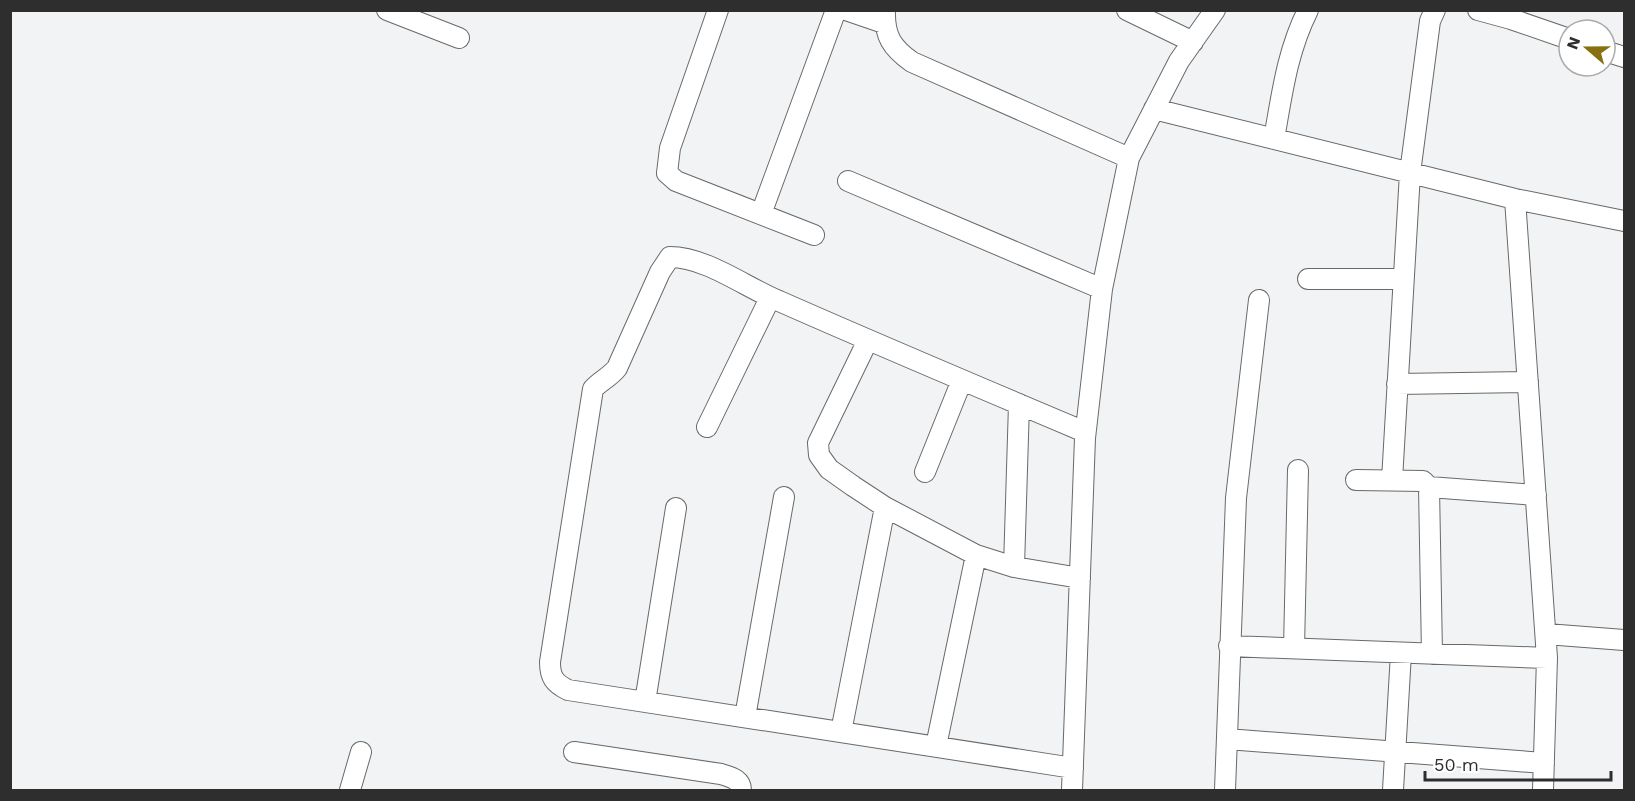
<svg xmlns="http://www.w3.org/2000/svg" width="1635" height="801" font-family="'Work Sans',sans-serif">
<style>
.lines{fill:none;stroke-linecap:round;stroke-linejoin:round}
.minor-casing{stroke:#68696a;stroke-width:22}
.minor{stroke:#fff;stroke-width:20}
</style>
<rect width="100%" height="100%" fill="#f1f3f4"/>
<g class="lines">
<defs>
<path id="minor" d="M387,10L459,38
M718,10L670,148L667,173L676,181L814,235
M846,10L884,23
M885,10C884,36 892,48 912,62L1129,158
M1127,10L1193,42
M1478,10L1511,19L1569,39
M1605,51L1624,57
M1154,109L1515,199L1624,221
M1274,139C1282,94 1287,52 1308,10
M848,181L1102,289
M1515,199L1547,658L1543,790
M761,214L836,10
M1308,279H1403
M868,340L818,443L819,455L829,469L853,486L885,507L976,555L1014,567L1080,578
M1397,384L1528,382
M707,427L770,298
M925,472L962,380
M1356,480L1423,481L1429,487L1432,654
M1392,480L1410,173L1430,21L1435,10
M1429,487L1536,495
M1014,567L1019,404
M1546,634L1624,640
M1229,646L1547,658
M1294,648L1298,470
M645,702L676,508
M745,717L784,497
M841,732L885,507
M1227,739L1544,763
M936,746L976,555
M574,752L721,774C730,777 741,779 741,790
M1073,768L568,690C554,683 550,677 550,662L593,389C600,381 610,377 617,368L660,272L670,257C706,257 745,287 779,301C881,346 983,389 1085,432
M350,790L361,752
M1072,790L1085,438L1102,289L1129,158L1179,61L1215,10
M1225,790L1236,498L1259,300
M1393,790L1401,653"/>
</defs>
<use href="#minor" class="minor-casing"/>
<use href="#minor" class="minor"/>
</g>
<rect width="1635" height="801" fill="none" stroke="#2e2e2e" stroke-width="24"/>
<g transform="translate(1587 48) rotate(290)"><circle r="28" fill="#ffffff" stroke="#ababab" stroke-width="1.5"/>
<path d="M0-4.5L10 22L0 15L-10 22Z" fill="#877011"/>
<text y="-9" font-size="16" font-weight="bold" text-anchor="middle" fill="#2e2e2e">N</text>
</g>
<path d="M1425 771v9h186v-9" fill="none" stroke="#2e2e2e" stroke-width="3"/>
<text x="1434" y="771" font-size="18" fill="#2e2e2e" stroke="#ffffff" stroke-width="4.5" paint-order="stroke">50 m</text>
</svg>
